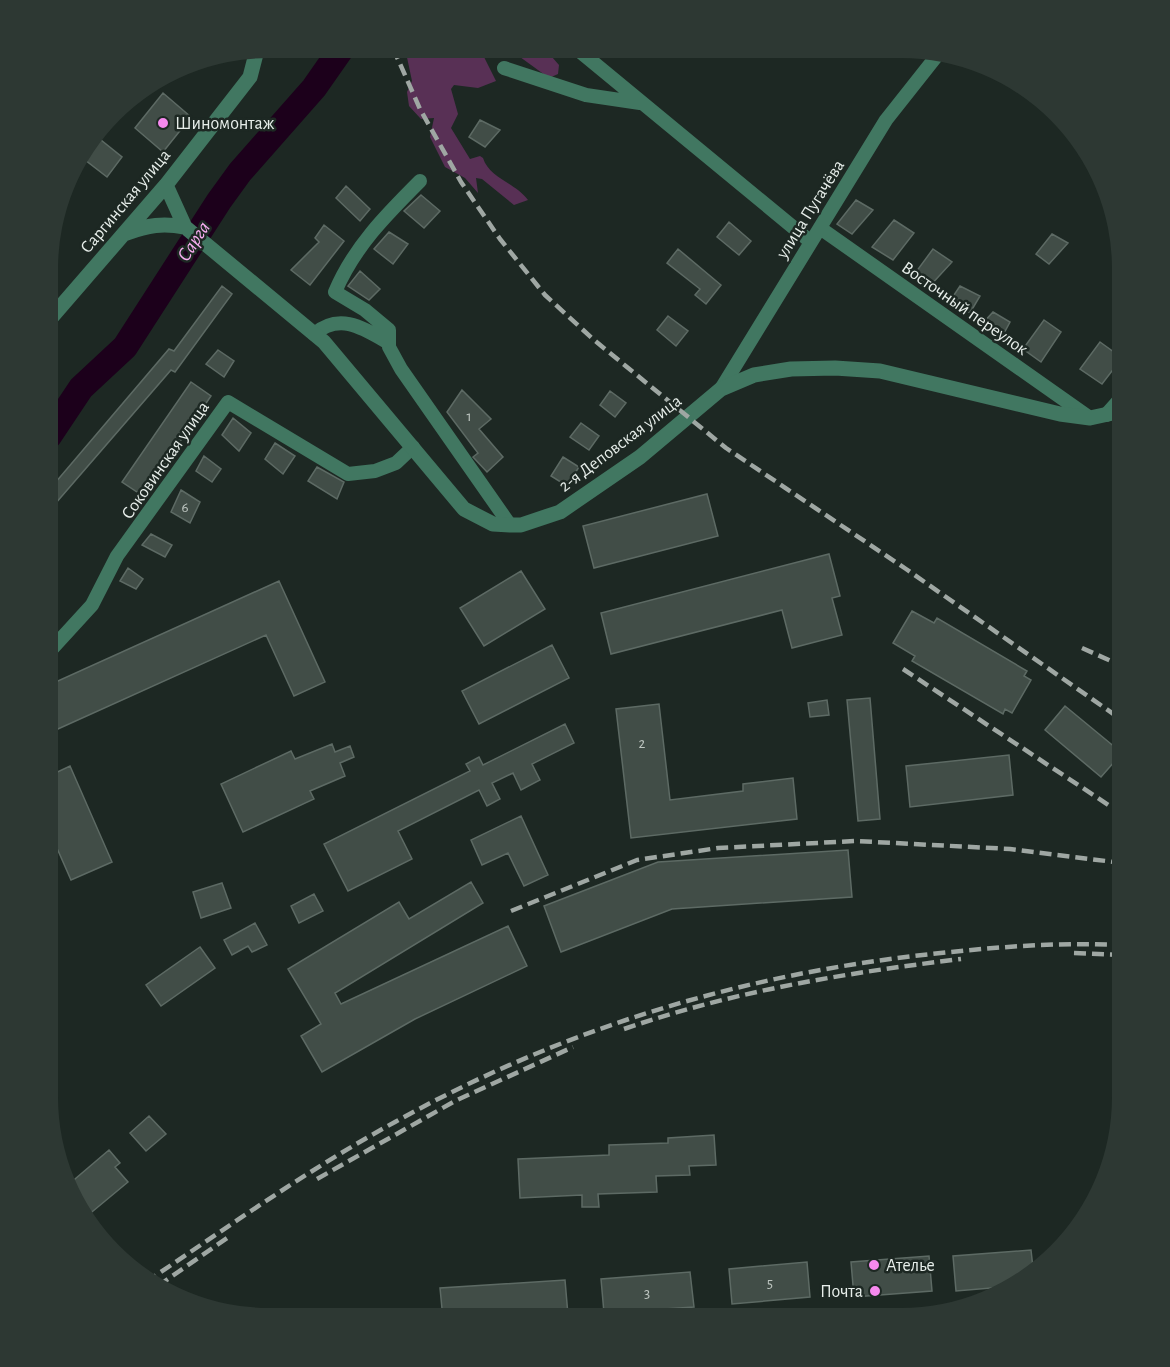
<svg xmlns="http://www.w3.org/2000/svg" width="1170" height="1367" font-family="'Alegreya Sans',sans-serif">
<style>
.green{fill:#583055}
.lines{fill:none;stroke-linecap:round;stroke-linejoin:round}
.river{stroke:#1c001b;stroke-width:26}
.building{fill:#414d47;stroke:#5d6a64;stroke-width:1.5}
.minor{stroke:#417761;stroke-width:14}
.tertiary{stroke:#417761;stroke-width:15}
.rail{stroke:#9fa7a3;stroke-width:4.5;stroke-dasharray:12 6;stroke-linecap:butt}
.poi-dot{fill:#f689ee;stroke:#1d2823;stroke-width:2}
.labels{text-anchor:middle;stroke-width:5;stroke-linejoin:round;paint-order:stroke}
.number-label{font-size:15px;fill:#bec6c1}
.poi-label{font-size:18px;fill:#e7eeea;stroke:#1d2823;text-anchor:start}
.street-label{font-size:18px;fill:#e7eeea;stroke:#1d2823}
.water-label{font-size:20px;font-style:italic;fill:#f8aef1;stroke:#1d2823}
</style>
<rect width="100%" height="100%" fill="#1d2823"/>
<path class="green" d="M405,48L480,49L496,81L478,88L454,85L451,89L458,114L451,128L470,159L480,156L483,158C489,178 516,183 528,200L514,205L482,179L476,178L478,193L465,178L445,167L430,137L434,118L421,119L409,106L407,92L412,81Z
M509,49H545L559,65L558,74L549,78Z"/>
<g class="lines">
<path class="river" d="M49,436L81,388L125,347L219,201L240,172L314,88L342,48"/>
</g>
<path class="building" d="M163,93L191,117L163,152L135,128Z
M480,120L500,130L485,147L469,137Z
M96,136L122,157L107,177L80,156Z
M346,186L370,209L360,221L336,198Z
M421,195L440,211L424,228L404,211Z
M856,200L873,210L852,234L837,224Z
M894,220L914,233L893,260L872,247Z
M729,222L751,241L739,255L717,237Z
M324,225L344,241L310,285L291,270L319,242L315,238Z
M389,232L408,244L393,264L374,249Z
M1052,234L1068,243L1049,264L1036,254Z
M678,249L721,285L706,304L695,295L700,289L667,263Z
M933,249L952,262L929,287L913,276Z
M360,271L380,289L369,300L348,286Z
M222,286L232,294L175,372L171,370L49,511V490L169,349L174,351Z
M960,286L980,296L970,313L950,301Z
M993,312L1010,322L1002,337L983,323Z
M668,316L688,331L676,346L657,330Z
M1044,320L1061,332L1041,362L1023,349Z
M1100,342L1122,358L1102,384L1080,369Z
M218,350L234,361L224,377L206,364Z
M191,382L211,396L143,496L122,482Z
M462,390L491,419L479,429L503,457L487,472L473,457L478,453L447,412Z
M610,391L626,403L615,417L600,405Z
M233,418L251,433L239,451L222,435Z
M581,423L599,436L589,450L570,437Z
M275,443L295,456L283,474L265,459Z
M204,456L221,469L212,482L196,471Z
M563,457L579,467L567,486L551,476Z
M317,467L344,482L337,499L308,481Z
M181,490L200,502L190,523L171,512Z
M707,494L718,536L594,568L583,526Z
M151,534L172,545L165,557L142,545Z
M829,554L840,596L832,598L842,635L792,648L782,610L611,654L601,613Z
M128,568L143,579L136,589L120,581Z
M521,571L545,609L484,646L460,608Z
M279,581L325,682L294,696L266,635L49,733V685Z
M912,611L934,623L937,618L1027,671L1024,676L1031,680L1012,713L1005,709L1003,714L912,661L915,656L893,643Z
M552,645L569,678L479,724L462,691Z
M870,698L880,819L858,821L847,700Z
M827,700L829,715L810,717L808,703Z
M659,704L670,800L743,791V784L793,778L797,819L631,838L616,709Z
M1065,706L1122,753L1101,777L1045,730Z
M565,724L574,743L532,764L540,780L521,790L513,773L492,783L500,799L487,806L479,790L398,831L412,859L348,891L324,844L470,771L466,764L479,757L483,765Z
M332,744L335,752L350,746L354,757L340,763L345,776L310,791L314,799L243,832L221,784L291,751L295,759Z
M1009,755L1013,795L910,807L906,766Z
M70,766L112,862L71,880L49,830V776Z
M521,816L548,875L524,886L508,853L482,865L471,840Z
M848,850L852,897L672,909L561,952L544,906L658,862Z
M471,882L483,903L335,993L341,1004L508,926L527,966L415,1019L322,1072L301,1036L321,1024L288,969L399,902L409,919Z
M222,883L231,908L201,918L193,892Z
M314,894L323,911L299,923L291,906Z
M255,923L267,945L252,952L248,946L232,955L224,940Z
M200,947L215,968L161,1006L146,985Z
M149,1116L166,1134L146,1151L130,1133Z
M714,1135L716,1165L689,1166L690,1175L656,1176L657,1192L598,1194L599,1207H582V1195L520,1198L518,1159L609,1155V1145L668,1143V1138Z
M109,1150L120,1163L115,1167L128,1182L87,1216L75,1202L68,1185Z
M1031,1250L1033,1268L1015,1286L956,1291L953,1256Z
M929,1256L932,1291L854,1297L851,1262Z
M807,1262L810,1297L732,1304L729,1269Z
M690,1272L694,1307L604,1313L601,1279Z
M565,1280L568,1315L443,1319L440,1288Z"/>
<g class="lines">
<path class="minor" d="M577,49L811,242
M504,68L586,95L640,103
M420,181C386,215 354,247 335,292L365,310L389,330V347L401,369L510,525
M820,228L1090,418
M314,334C340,312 363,328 389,343
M721,389L886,120L939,53
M1106,415L1122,397
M49,652L92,605L117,556L228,402L348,474L375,471L396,463L413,447"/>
<path class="tertiary" d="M166,185L185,227L324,342L464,509L493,524L510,525H521L560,512L640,457L721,389L754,375L791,369L835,368L880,371L1060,414L1090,418L1122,411
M127,233C148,225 163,223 185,227
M50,319L166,185L250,77L257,50"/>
<path class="rail" d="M393,48L420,109L461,182L500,239L545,295L594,340L726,448L906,569L1122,720
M1082,648L1122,666
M903,669L1122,814
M511,911L637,860L718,848L856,841L1010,849L1122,863
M1074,953L1122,955
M624,1029C734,991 845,973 961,959
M317,1179L455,1101L573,1047
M146,1282C228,1227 309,1169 395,1122C562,1029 742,974 932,954C995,947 1058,942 1122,945
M158,1286L227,1238"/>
</g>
<g class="poi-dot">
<circle cx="163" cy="123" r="6"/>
<circle cx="874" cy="1265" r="6"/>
<circle cx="875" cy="1291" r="6"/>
</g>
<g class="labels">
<g class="number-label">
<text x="469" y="421">1</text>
<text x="185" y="512">6</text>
<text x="642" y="748">2</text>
<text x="770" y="1288">5</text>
<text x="647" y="1298">3</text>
</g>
<g class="poi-label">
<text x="175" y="129">Шиномонтаж</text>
<text x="886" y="1271">Ателье</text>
<text x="863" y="1297" text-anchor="end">Почта</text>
</g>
<g class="street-label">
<text transform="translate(125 201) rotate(-50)" y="6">Саргинская улица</text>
<text transform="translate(810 209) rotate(-58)" y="6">улица Пугачёва</text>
<text transform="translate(965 308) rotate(35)" y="6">Восточный переулок</text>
<text transform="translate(620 443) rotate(-37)" y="6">2-я Деповская улица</text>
<text transform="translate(165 460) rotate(-55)" y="6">Соковинская улица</text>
</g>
<g class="water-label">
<text transform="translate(193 241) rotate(-57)" y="7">Сарга</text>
</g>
</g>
<path d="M0 0H1170V1367H0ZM269 58H901A211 211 0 0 1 1112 269V1097A211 211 0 0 1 901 1308H269A211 211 0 0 1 58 1097V269A211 211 0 0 1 269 58Z" fill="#2d3833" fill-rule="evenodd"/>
</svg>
